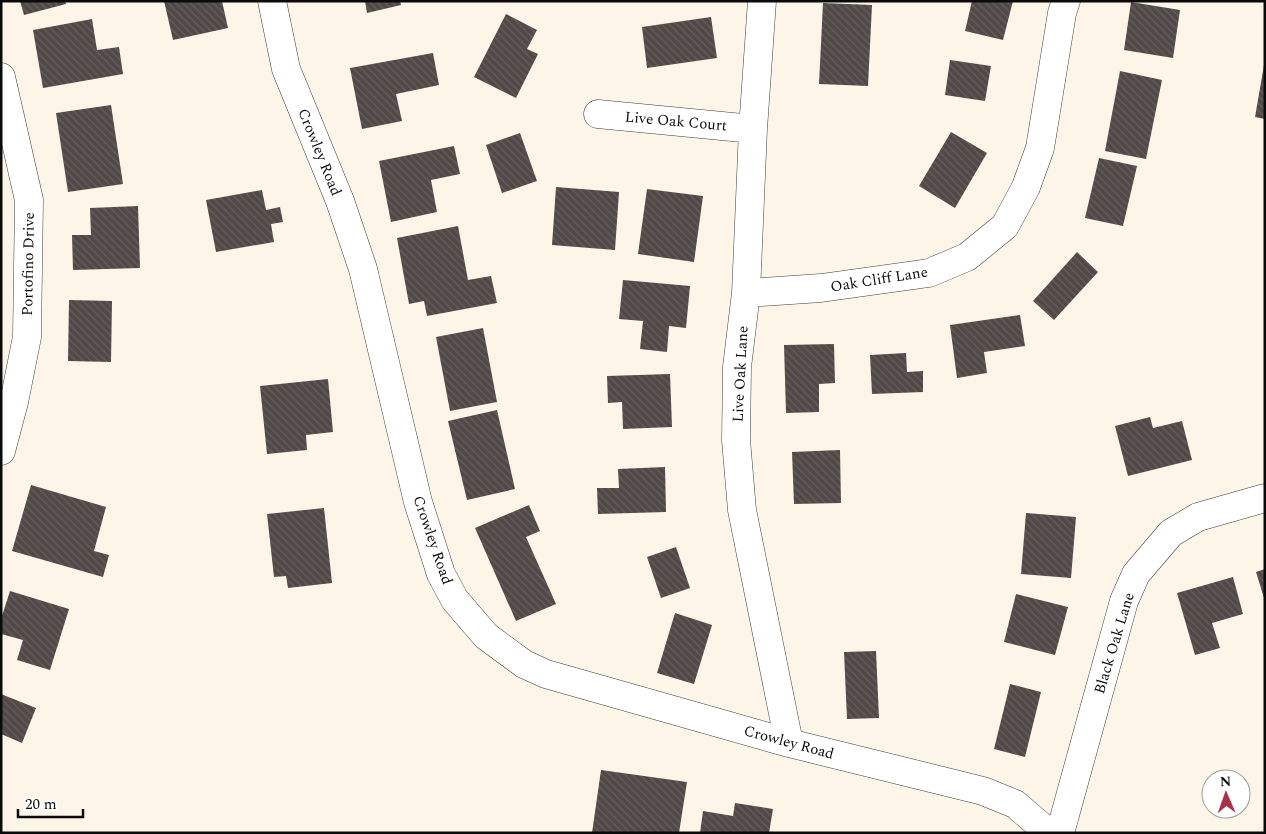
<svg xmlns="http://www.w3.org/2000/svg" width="1266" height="834" font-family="Spectral,serif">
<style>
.building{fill:url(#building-back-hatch)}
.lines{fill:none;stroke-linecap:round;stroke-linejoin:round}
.minor-casing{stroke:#3d3d3d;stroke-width:29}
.minor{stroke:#fff;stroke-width:28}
.labels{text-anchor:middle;stroke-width:5;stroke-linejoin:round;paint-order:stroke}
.street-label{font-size:15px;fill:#0a0a0a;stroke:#fff}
</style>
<defs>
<pattern id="building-back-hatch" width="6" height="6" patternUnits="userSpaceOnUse" patternTransform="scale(1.25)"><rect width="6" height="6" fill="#514947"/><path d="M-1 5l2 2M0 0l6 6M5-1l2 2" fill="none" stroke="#655f5d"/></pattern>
</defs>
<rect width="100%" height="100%" fill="#fdf6e8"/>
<path class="building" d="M20,1H65L66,4L24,15Z
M164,1H222L228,28L173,40Z
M365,1H400L401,5L367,13Z
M972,1H1013L1003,40L965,31Z
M1131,2L1180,10L1173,58L1124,50Z
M823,3L872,5L868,86L819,84Z
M506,14L537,30L527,49L538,54L516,98L474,77Z
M711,17L717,58L647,68L642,27Z
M92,19L97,50L119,47L123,74L43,88L33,30Z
M433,53L439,85L396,94L402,121L362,129L350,68Z
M950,60L991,66L985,101L945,95Z
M1264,65H1265V119L1255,117Z
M1120,71L1162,80L1146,159L1105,151Z
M111,105L123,184L68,192L56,113Z
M951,132L987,153L955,208L919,186Z
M520,133L537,181L502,193L486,145Z
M454,146L460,174L431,180L437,212L391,222L379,161Z
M1099,158L1137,166L1123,226L1085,218Z
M556,187L619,192L615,250L552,245Z
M647,189L703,196L694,262L638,254Z
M262,190L266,210L280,207L283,222L271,224L274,242L216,252L206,200Z
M138,206L140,268L73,270L72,235H91L90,208Z
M458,226L468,280L491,276L497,303L427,316L424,301L409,304L397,238Z
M1077,252L1098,272L1054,320L1033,301Z
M623,280L690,286L686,328L669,326L667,352L640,349L643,321L619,319Z
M69,300L112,301L111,362L68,361Z
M1020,315L1025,346L984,352L987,373L957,378L950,325Z
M483,328L497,402L450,411L436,337Z
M834,344L835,383L819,384V412L786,413L784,345Z
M906,353L907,372L923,371V392L872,394L870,355Z
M670,374L672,427L623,429L622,402L608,403L607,376Z
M328,379L333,432L306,435L307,450L267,454L260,386Z
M497,410L515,489L467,500L448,421Z
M1150,417L1153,428L1182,421L1192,460L1128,476L1115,426Z
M840,450L841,503L794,504L792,452Z
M665,467L666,512L598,514L597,488H619L618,469Z
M31,485L106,507L94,551L109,555L103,577L12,551Z
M529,505L540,531L526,537L556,604L516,621L475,528Z
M324,508L332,583L288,588L286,576L274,577L267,514Z
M1026,513L1076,517L1071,578L1021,574Z
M676,547L690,588L661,598L647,557Z
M1265,569V598H1264L1256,572Z
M1233,577L1243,614L1212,623L1220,648L1195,655L1177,593Z
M10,591L69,609L50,670L17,660L23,640L1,634V619Z
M1016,594L1068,607L1055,655L1004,642Z
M675,613L712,625L694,684L657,673Z
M876,651L879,718L847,719L844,652Z
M1010,684L1041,692L1025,757L994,749Z
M1,694L36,708L22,743L1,734Z
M601,770L687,782L679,833H592Z
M735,803L773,809L769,833H700L703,811L733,816Z"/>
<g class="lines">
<defs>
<path id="minor" d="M272,1L286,69L340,201L363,269L418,502L441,574L455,600L486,636L524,664L546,674L789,743L983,791L1015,804L1049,833
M762,1L753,129L746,293L737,367L736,440L742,510L789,743
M1,77L29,200L27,337L14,402L1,451
M598,114L753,129
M746,293L821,288L929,273L967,257L1005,226L1026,187L1040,148L1062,13L1066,1
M1060,833L1124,601L1136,574L1171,533L1198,517L1265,498"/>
</defs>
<use href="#minor" class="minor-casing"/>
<use href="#minor" class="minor"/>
</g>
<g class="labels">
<g class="street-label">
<text transform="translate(676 121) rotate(5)" y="5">Live Oak Court</text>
<text transform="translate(320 152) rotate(68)" y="5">Crowley Road</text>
<text transform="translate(28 264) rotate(-89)" y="5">Portofino Drive</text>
<text transform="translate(879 279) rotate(-9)" y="5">Oak Cliff Lane</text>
<text transform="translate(740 374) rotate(-87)" y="5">Live Oak Lane</text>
<text transform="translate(433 540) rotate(71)" y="5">Crowley Road</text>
<text transform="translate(1114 643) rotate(-73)" y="5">Black Oak Lane</text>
<text transform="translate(789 742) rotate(15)" y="5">Crowley Road</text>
</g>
</g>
<rect width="1266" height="834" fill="none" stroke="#0a0a0a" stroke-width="5"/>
<g transform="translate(1226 794) rotate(358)"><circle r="24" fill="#ffffff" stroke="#9d9d9d"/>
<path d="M0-4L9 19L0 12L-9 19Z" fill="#ab314a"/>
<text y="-8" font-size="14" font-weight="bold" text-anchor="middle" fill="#0a0a0a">N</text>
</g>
<path d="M18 809v8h65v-8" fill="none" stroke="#0a0a0a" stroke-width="2.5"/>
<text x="25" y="809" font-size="15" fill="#0a0a0a" stroke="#ffffff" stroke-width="4" paint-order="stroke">20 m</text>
</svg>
